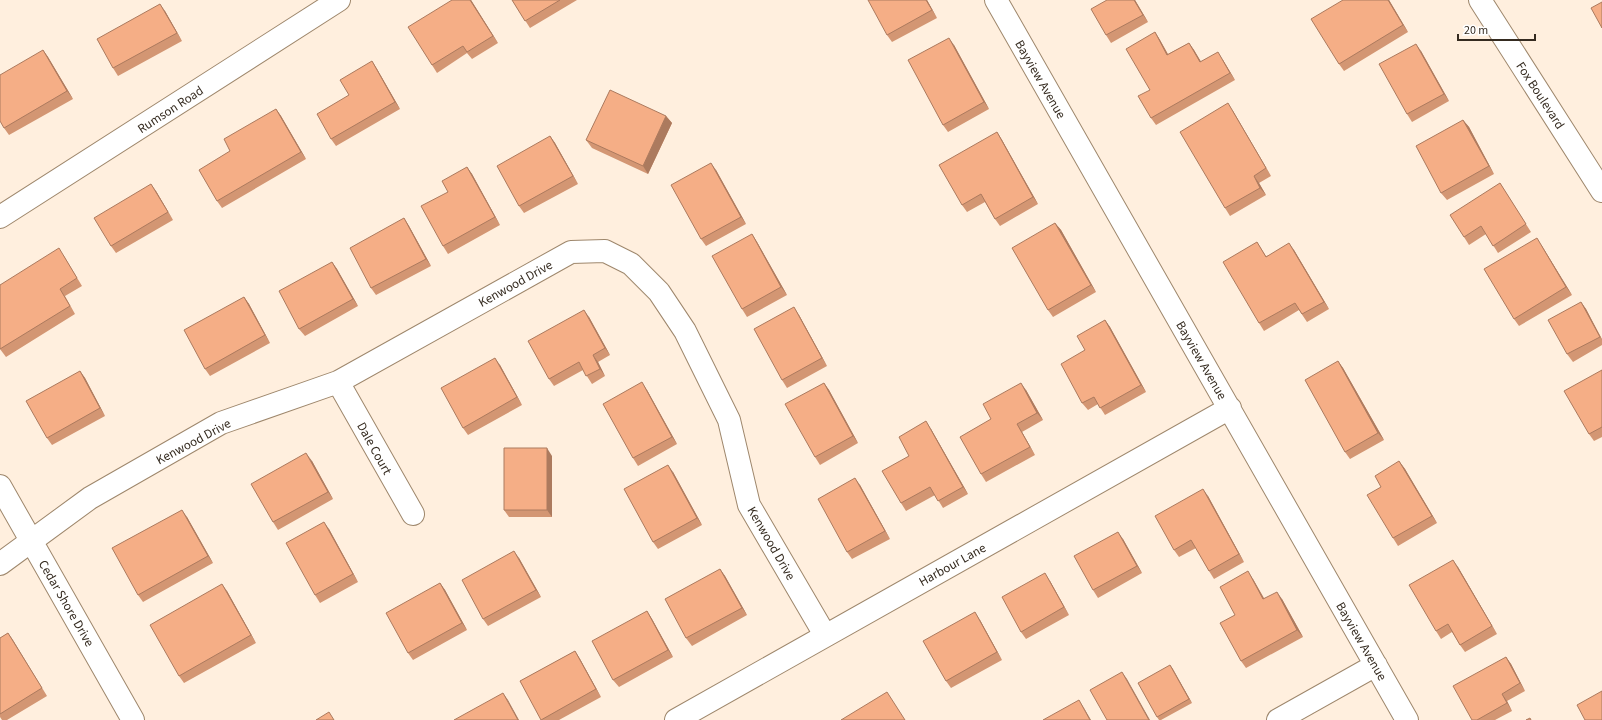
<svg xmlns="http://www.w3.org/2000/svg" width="1602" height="720" font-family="'Source Sans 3',sans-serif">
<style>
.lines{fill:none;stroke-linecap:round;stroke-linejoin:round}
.minor-casing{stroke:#9e876c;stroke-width:24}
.minor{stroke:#fff;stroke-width:22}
.wall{fill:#d39673}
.shaded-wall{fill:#ac7a5e}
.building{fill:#f5ae86;stroke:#ac7a5e}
.labels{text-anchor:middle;stroke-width:4;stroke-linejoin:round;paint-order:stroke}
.street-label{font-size:13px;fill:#352b20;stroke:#fff}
</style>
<rect width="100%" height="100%" fill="#ffefde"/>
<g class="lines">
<defs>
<path id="minor" d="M996,0L1407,720
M1480,0L1602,191
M0,217L339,0
M338,382L413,514
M0,486L133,720
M0,564L90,498L221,423L338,382L571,252L605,251L631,264L659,292L685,331L729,420L749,505L825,635
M676,720L1230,408
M1278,720L1376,665"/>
</defs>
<use href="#minor" class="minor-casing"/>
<use href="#minor" class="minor"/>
</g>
<path class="wall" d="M452,0H471L498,43L472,59L467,53L437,73L432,65Z
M512,0H577L530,28Z
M927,0L937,18L892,42L887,35Z
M1107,0H1135L1148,22L1111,43L1106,35Z
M1343,0H1389L1408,32L1344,71L1339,64Z
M165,11L182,41L118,76L113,68Z
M1155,32L1160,40L1168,54L1189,43L1194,50L1201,62L1223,60L1235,80L1156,125L1151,118L1150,90Z
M954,45L989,109L948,132L943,125Z
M43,50L48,57L73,99L9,135L4,128Z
M1421,51L1449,101L1412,122L1407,114Z
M372,61L377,69L400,109L336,146L331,139L349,95Z
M276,109L281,116L306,159L222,208L217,201Z
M1233,111L1271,176L1259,183L1266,195L1230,216L1225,208Z
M666,116L672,123L648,174L592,148L586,140Z
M1463,120L1469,127L1494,174L1447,200L1441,193Z
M997,132L1002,140L1038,204L1000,226L995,219L985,202L967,212L962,205Z
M550,136L555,143L578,184L524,213L519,206Z
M467,167L472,174L500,225L448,254L443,246L448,192Z
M716,170L746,224L706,246L701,239Z
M1500,183L1531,232L1498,253L1486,234L1469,245L1464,237Z
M156,191L173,220L116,253L111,246Z
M404,218L409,226L431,266L376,295L371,288Z
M1055,223L1061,230L1096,292L1053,317L1048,310Z
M752,234L757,242L787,295L747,317L742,309Z
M1257,242L1266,256L1294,250L1329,309L1307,322L1299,310L1264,331L1259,323Z
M1542,246L1572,295L1519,326L1514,319Z
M64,256L82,286L65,296L75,314L6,357L0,349Z
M332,262L337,269L358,306L305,336L299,329Z
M244,297L249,304L270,343L210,376L205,369Z
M1581,302L1586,309L1602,339V345L1573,362L1567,354Z
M799,315L827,366L787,388L782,380Z
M589,317L610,355L598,362L605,376L592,384L583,370L554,386L549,379Z
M1105,320L1110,327L1146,392L1105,415L1098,404L1088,410L1082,403L1085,350Z
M1338,361L1343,368L1384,440L1350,459L1345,452Z
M500,365L522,405L468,435L463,428Z
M1602,370V437L1594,441L1589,434Z
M80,371L85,378L105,416L52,445L47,438Z
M824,383L829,390L858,443L820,465L815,457Z
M647,390L677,444L638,466L633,458Z
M1026,390L1043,420L1022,432L1035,455L986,482L981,474L991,419Z
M931,429L968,494L943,508L935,495L906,511L901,503L909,456Z
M552,456V517H509L504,510Z
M312,461L333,499L278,530L273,522Z
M1399,461L1405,469L1437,523L1398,546L1393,538Z
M673,472L702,525L658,549L653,542Z
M860,485L890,539L852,559L847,552Z
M1208,496L1244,562L1214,579L1209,571L1196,548L1179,557L1174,550Z
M187,517L213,563L143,602L138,595Z
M329,529L358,582L320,603L315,595Z
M1123,539L1142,573L1098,598L1093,590Z
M519,558L541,597L488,626L483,619Z
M1458,567L1497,634L1465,652L1460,645L1452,632L1441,639L1436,631Z
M720,569L725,576L747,615L692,646L686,638Z
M1253,579L1264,598L1282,599L1303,637L1246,668L1241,661L1235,615Z
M1050,581L1069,615L1026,639L1021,632Z
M440,583L445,590L467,630L413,660L408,653Z
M227,591L256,643L184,683L179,676Z
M647,611L652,619L673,657L619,687L613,680Z
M980,620L1002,660L951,688L946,681Z
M8,633L47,696L7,720H2L0,717V638Z
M575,651L580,659L601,697L559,720H542L520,681Z
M1506,657L1511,664L1525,691L1507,701L1512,711L1495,720H1472Z
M1170,665L1192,703L1161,720H1159L1157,717Z"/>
<path class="shaded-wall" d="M470,0H471L498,43L493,36Z
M926,0H927L937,18L932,10Z
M1134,0H1135L1148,22L1143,15Z
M1388,0H1389L1408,32L1403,25Z
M160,4L165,11L182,41L177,33Z
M1155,32L1160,40L1172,62L1167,55Z
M949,38L954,45L989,109L984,102Z
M1189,43L1194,50L1206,70L1200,62Z
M1416,44L1421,51L1449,101L1444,94Z
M43,50L48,57L73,99L67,91Z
M1218,52L1223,60L1235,80L1230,73Z
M372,61L377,69L400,109L395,102Z
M1228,103L1233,111L1271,176L1266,168Z
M276,109L281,116L306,159L301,152Z
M666,116L672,123L648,174L643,166Z
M1463,120L1469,127L1494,174L1489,166Z
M997,132L1002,140L1038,204L1033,197Z
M550,136L555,143L578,184L573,176Z
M711,163L716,170L746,224L741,217Z
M467,167L472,174L500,225L495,217Z
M1254,176L1259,183L1266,195L1260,188Z
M151,184L156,191L173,220L168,212Z
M404,218L409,226L431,266L426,259Z
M1055,223L1061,230L1096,292L1091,285Z
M752,234L757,242L787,295L781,287Z
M1537,238L1542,246L1572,295L1566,287Z
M1289,243L1294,250L1329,309L1324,302Z
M332,262L337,269L358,306L353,299Z
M244,297L249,304L270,343L265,335Z
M1581,302L1586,309L1602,340L1600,337Z
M794,307L799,315L827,366L822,358Z
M584,310L589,317L610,355L605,348Z
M1105,320L1110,327L1146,392L1141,385Z
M593,355L598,362L605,376L600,369Z
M495,358L500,365L522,405L517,397Z
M1338,361L1343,368L1384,440L1378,433Z
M80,371L85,378L105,416L100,408Z
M642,382L647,390L677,444L672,437Z
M824,383L829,390L858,443L853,436Z
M1021,383L1026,390L1043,420L1037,413Z
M926,421L931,429L968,494L963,487Z
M1017,424L1022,432L1035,455L1030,447Z
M547,448L552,456V517L547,510Z
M306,453L312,461L333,499L328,492Z
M1399,461L1405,469L1437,523L1432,516Z
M668,465L673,472L702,525L697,518Z
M855,478L860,485L890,539L885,531Z
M1203,489L1208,496L1244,562L1239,554Z
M182,510L187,517L213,563L208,556Z
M324,522L329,529L358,582L353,574Z
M1118,532L1123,539L1142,573L1137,566Z
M514,551L519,558L541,597L536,590Z
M1453,560L1458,567L1497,634L1492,626Z
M720,569L725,576L747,615L742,608Z
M1248,571L1253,579L1268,606L1263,599Z
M1045,573L1050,581L1069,615L1064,607Z
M440,583L445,590L467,630L462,623Z
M222,584L227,591L256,643L251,635Z
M1277,592L1282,599L1303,637L1297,630Z
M647,611L652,619L673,657L668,650Z
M975,612L980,620L1002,660L997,652Z
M8,633L13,640L47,696L42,688Z
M575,651L580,659L601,697L596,689Z
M1506,657L1511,664L1525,691L1520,683Z
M1170,665L1173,669L1192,703L1189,699Z
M1122,672L1127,679L1150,720H1149Z
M503,693L508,700L519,720H518Z
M1502,694L1507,701L1512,711L1507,703Z
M1079,700L1084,708L1091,720H1090Z"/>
<path class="building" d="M452,0H470L493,36L467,52L463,46L432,65L408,27Z
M512,0H560L525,21Z
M868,0H926L932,10L887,35Z
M1107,0H1134L1143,15L1106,35L1091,9Z
M1343,0H1388L1403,25L1339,64L1311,19Z
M1602,2V28L1591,8Z
M160,4L177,33L113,68L97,39Z
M1155,32L1167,55L1189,43L1200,62L1218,52L1230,73L1151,118L1138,96L1150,90L1126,49Z
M949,38L984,102L943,125L908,60Z
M1416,44L1444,94L1407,114L1379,64Z
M43,50L67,91L4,128L0,121V75Z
M372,61L395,102L331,139L317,114L349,95L340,80Z
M610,90L666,116L643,166L586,140Z
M1228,103L1266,168L1254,176L1260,188L1225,208L1180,132Z
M276,109L301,152L217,201L199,170L230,151L224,139Z
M1463,120L1489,166L1441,193L1416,146Z
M997,132L1033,197L995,219L981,194L962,205L939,165Z
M550,136L573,176L519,206L497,166Z
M711,163L741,217L701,239L671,185Z
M467,167L495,217L443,246L421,206L448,192L442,181Z
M1500,183L1526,224L1493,246L1481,226L1464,237L1450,215Z
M151,184L168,212L111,246L94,218Z
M404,218L426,259L371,288L350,248Z
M1055,223L1091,285L1048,310L1012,248Z
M752,234L781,287L742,309L712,256Z
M1537,238L1566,287L1514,319L1484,269Z
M1257,242L1266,257L1289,243L1324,302L1302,314L1295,303L1259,323L1223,262Z
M59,248L77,278L60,289L70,306L0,349V285Z
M332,262L353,299L299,329L279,291Z
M244,297L265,335L205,369L184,330Z
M1581,302L1600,337L1567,354L1548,320Z
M794,307L822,358L782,380L754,329Z
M584,310L605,348L593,355L600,369L586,376L579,362L549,379L528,341Z
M1105,320L1141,385L1100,408L1094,397L1082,403L1061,364L1085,350L1077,336Z
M495,358L517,397L463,428L441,388Z
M1338,361L1378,433L1345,452L1305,380Z
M1602,370V427L1589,434L1564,391Z
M80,371L100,408L47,438L26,401Z
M642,382L672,437L633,458L603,404Z
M824,383L853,436L815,457L785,404Z
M1021,383L1037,413L1017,424L1030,447L981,474L960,437L991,419L983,404Z
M926,421L963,487L938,501L930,487L901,503L882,471L909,456L899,437Z
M504,448H547V510H504Z
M306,453L328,492L273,522L251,484Z
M1399,461L1432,516L1393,538L1367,495L1381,487L1375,476Z
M668,465L697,518L653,542L624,489Z
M855,478L885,531L847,552L818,499Z
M1203,489L1239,554L1209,571L1191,540L1174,550L1155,516Z
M182,510L208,556L138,595L112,548Z
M324,522L353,574L315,595L286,543Z
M1118,532L1137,566L1093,590L1074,556Z
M514,551L536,590L483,619L462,580Z
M1453,560L1492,626L1460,645L1448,624L1436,631L1409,585Z
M720,569L742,608L686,638L665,599Z
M1248,571L1263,599L1277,592L1297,630L1241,661L1220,623L1235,615L1220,587Z
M1045,573L1064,607L1021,632L1002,597Z
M440,583L462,623L408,653L386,613Z
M222,584L251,635L179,676L150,625Z
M647,611L668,650L613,680L592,641Z
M975,612L997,652L946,681L923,641Z
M8,633L42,688L0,714V638Z
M575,651L596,689L541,720L520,681Z
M1506,657L1520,683L1502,694L1507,703L1477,720H1472L1453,686Z
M1170,665L1189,699L1157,717L1138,683Z
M1122,672L1149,720H1107L1090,690Z
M1602,691V720H1585L1577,705Z
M887,692L905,720H841Z
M503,693L518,720H454Z
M1079,700L1090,720H1043Z
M329,712L334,720H316Z
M1530,718L1531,720H1526Z"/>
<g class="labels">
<g class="street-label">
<text transform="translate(1041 79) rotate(60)" y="5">Bayview Avenue</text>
<text transform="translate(1541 95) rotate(57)" y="5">Fox Boulevard</text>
<text transform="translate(170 109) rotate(-33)" y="5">Rumson Road</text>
<text transform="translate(515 283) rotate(-29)" y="5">Kenwood Drive</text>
<text transform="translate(1202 360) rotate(60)" y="5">Bayview Avenue</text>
<text transform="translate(193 441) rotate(-28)" y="5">Kenwood Drive</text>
<text transform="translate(375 448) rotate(61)" y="5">Dale Court</text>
<text transform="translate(772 543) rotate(60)" y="5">Kenwood Drive</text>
<text transform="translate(952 564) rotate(-29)" y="5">Harbour Lane</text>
<text transform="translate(67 603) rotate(60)" y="5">Cedar Shore Drive</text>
<text transform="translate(1362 641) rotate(60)" y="5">Bayview Avenue</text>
</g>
</g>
<path d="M1458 34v6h77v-6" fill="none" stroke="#352b20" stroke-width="2"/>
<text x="1464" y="34" font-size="12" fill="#352b20" stroke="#ffffff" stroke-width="3" paint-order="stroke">20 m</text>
</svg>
